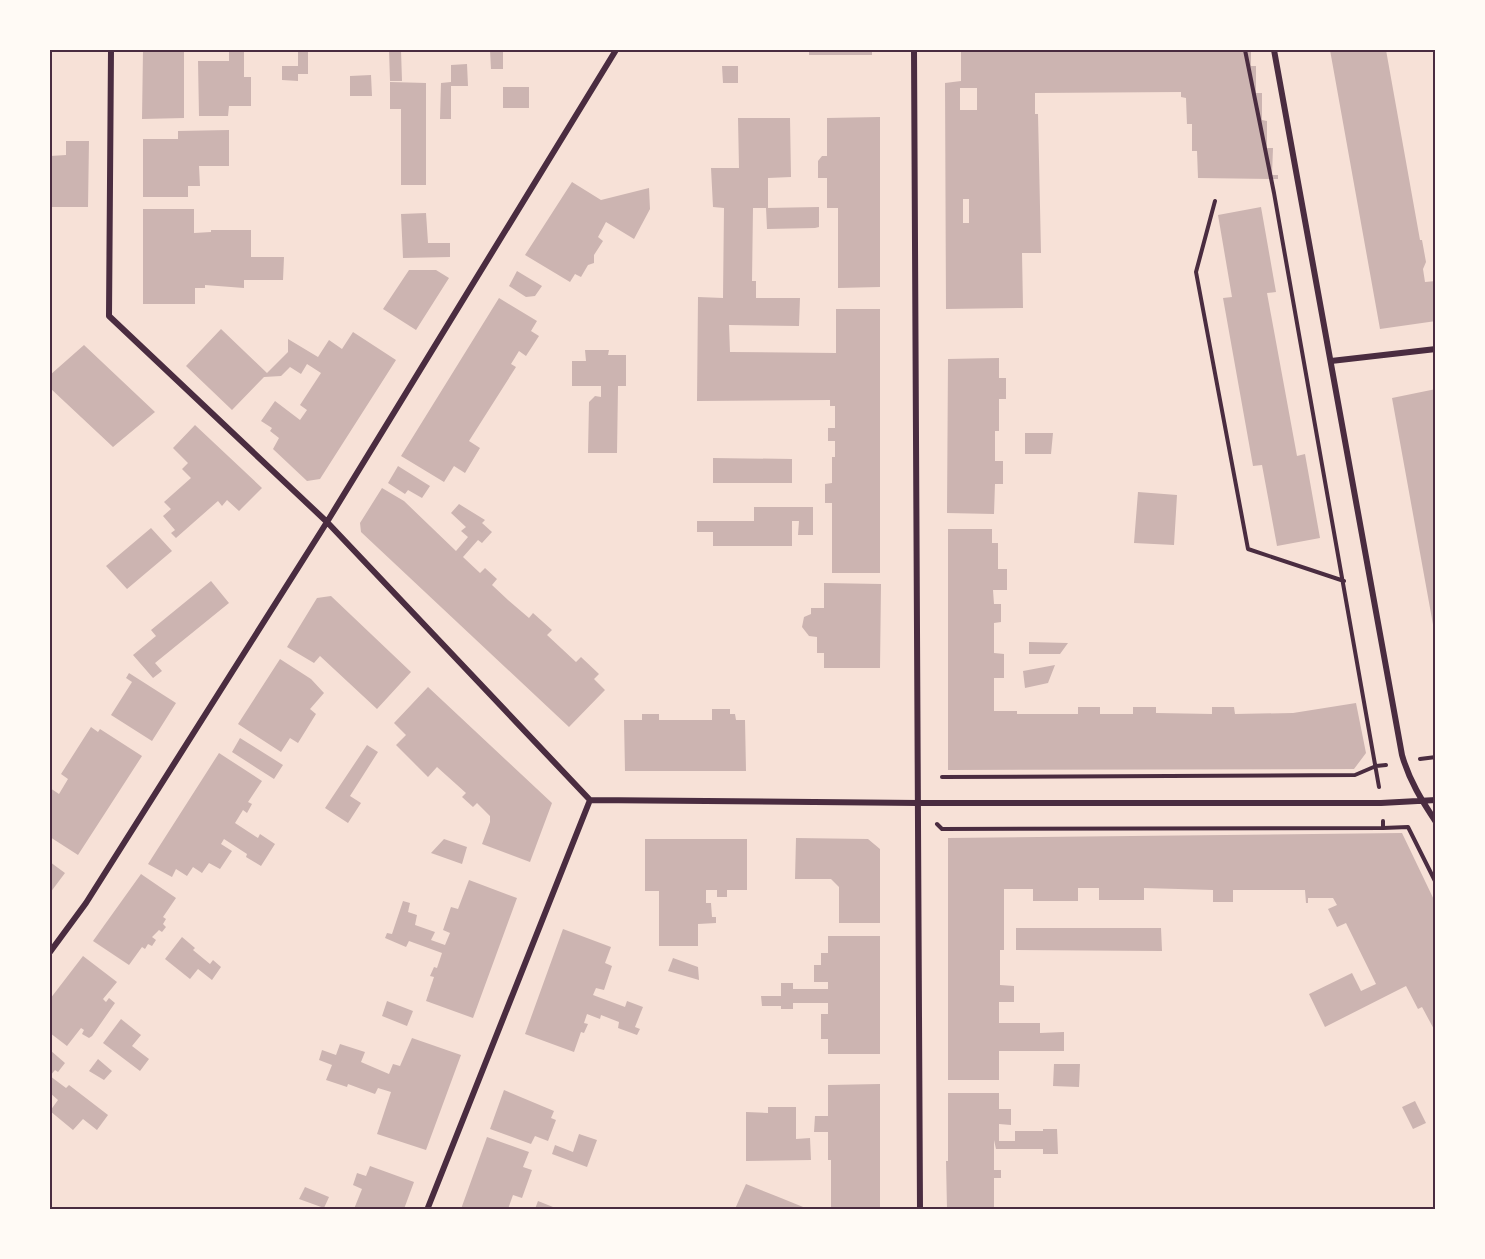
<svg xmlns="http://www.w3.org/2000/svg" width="1485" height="1259" font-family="Quicksand,sans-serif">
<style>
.building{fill:#ccb4b1;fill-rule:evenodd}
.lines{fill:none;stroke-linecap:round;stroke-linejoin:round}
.path{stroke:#4a2c40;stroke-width:4}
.minor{stroke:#4a2c40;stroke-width:6}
.neatline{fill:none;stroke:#4a2c40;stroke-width:2}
</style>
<rect width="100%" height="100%" fill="#f7e1d7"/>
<path class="building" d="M143,50H184V118L142,119Z
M298,50H308V74H298V81L282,80V66H298Z
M389,50H401L402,81H390Z
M490,50H503V69H491Z
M809,50H872V55H809Z
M961,50H1251V66H1256V93H1262V120L1267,121V148H1273L1272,175H1278V179L1198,178L1197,151H1192V124H1187L1186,98L1181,97V92L1035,93V114H1038L1041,253H1022L1023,308L946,309L945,83L961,81ZM960,88H977V110H960ZM963,199H969V223H963Z
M1330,50H1386L1420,240H1422L1426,262L1423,269L1425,282L1436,281V321L1380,329Z
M229,52H244V77H251V106H229L228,116H199L198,61H229Z
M467,64L468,86H451V119H440L441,83L451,82V65Z
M722,66H738V83H723Z
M371,75L372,96H350V76Z
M390,82L426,83V185H401V109H390Z
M503,87H529V108H503Z
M880,117V287L838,288V208H827V178H818V161L822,156H827V118Z
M738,118H790L791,177L768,178V208H753L752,281H756V298H800L799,326L729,325L730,352L836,353V309H880V573H832V503H825V484L832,483V457H835V441H828V428H835V406H830V400L697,401L698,297L723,298L724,208L713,207L711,168H739Z
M229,130V166H199L200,186H188V197H143V139H178V131Z
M66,141H89L88,207H50V156L66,155Z
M572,182L601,200L649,188L650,209L634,239L606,222L598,237L603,241L594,255V263L588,265L581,277L575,274L570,282L525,255Z
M819,207V227L815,228L767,229L766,208Z
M1261,207L1276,292L1267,293L1297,456L1305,454L1320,538L1277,546L1262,465L1253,466L1223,298L1232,297L1218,215Z
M143,209H194V233L211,232V230H251V257H284L283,280H244V288L205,285V288H195V304H143Z
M426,213L428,243H450V257L403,258L401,214Z
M409,270H436L449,278L416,330L383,309Z
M517,271L542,286L535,296L526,297L509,286Z
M499,298L537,321L531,331L539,336L526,356L519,351L511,364L516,367L469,441L480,448L465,473L454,466L444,482L401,456Z
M221,329L267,373L288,352V339L318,357L329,340L342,349L353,332L396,360L320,479L307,481L273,449L279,438L270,431L272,428L261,421L275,401L300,420L307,410L300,405L321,373L307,364L301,374L290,367L281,376L264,377L232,410L186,366Z
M84,345L155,412L113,447L50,388V375Z
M585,350H609L608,355H626V386H618L617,453H588L589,402L595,396L601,397V386H572V361H586Z
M999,358V378H1006V399H999V431H995V461H1003V484H995L994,514L947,513L948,359Z
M1436,389V630H1434L1392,398Z
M195,425L262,488L239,511L227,500L222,506L218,501L176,538L171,533L175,530L163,516L171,509L164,502L191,478L182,469L188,463L173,448Z
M1025,433H1053L1051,454H1025Z
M713,458L792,459V483H713Z
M398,466L430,486L422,498L408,490L405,494L388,483Z
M382,488L404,501L456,551L468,537L461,531L466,527L451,513L459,504L485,520L482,523L492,532L482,543L478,540L463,557L480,573L485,568L497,579L492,585L508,600L529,618L533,613L552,630L547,635L576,662L581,657L599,674L594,679L605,690L569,727L361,532L360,523Z
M1138,492L1177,495L1174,545L1134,543Z
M754,507H813V535H798L799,521H792V546H713V532H697V521H754Z
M151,528L172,551L127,589L106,566Z
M948,529H992V543H998V569H1007V590H993L994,604H1001V622L994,623V653L1004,654V678H994V711H1017V714H1078V707H1100V714H1133V707H1156V713L1212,714V707H1234L1235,714L1293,713L1356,703L1366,753L1354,769L948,770Z
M211,581L229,603L155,663L162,671L153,678L133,655L156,636L151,630Z
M824,583L881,584L880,668H824V653H817V637L809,636L802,627L804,617L811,614V608H824Z
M331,596L411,672L377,709L320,656L314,663L287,647L317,598Z
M1029,642L1068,643L1060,654H1029Z
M280,659L311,679L324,693L310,709L316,714L298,743L290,738L281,752L238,724Z
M1055,665L1048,683L1025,688L1023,671Z
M129,673L176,703L152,741L111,715L132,682L126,678Z
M428,687L552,803L530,862L482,844L490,822V816L477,803L473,807L462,797L466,793L437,767L428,777L396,745L406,735L394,723Z
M712,709H730V714H735L736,720H745L746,771H625L624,720H642V714H659V720H712Z
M91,727L98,732L100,729L142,756L78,855L50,837V788L59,794L68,779L61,774Z
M240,738L283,765L274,779L232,752Z
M367,745L378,752L350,796L361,803L348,823L325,808Z
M219,753L262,781L248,802L252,804L247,813L243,810L235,823L258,838L260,834L275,844L261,866L246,857L247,854L224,839L221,844L232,851L220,869L209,863L202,873L193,867L187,876L176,869L172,877L148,864Z
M1402,833L1436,904V1033L1422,1007L1418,1009L1406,986L1325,1027L1309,994L1352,973L1361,991L1376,984L1346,923L1337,927L1328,909L1337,905L1333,898H1308V903H1306L1305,890H1233V902H1213V890L1144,888V900H1099V888H1078V901H1033V889H1004V950H1000V985L1014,986V1002H999V1023H1040V1033L1064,1032V1051H999V1080H948V838Z
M796,838L868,839L880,849V923H839V887L831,879H795Z
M444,839L467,847L462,864L431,853Z
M645,839H747V890H727V897H717V890H706V903H711L712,917H716V923L698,924V946H659V891H645Z
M50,862L65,873L50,893Z
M141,874L176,898L163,917L166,919L163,924L166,927L162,932L159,930L152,937L156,940L152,946L148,944L145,949L142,947L129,965L93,941Z
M469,880L517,898L473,1018L426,1001L434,977L430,976L434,967L437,968L442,953L409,941L406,947L385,938L387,933L392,934L403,901L410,903L408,912L417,915L415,925L435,932L431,940L445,945L450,933L443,930L451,907L458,909Z
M1016,928H1161L1162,951L1016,950Z
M563,929L611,947L605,963L612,966L604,990L596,988L593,995L625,1007L627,1001L643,1007L635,1027L640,1029L637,1035L618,1028L619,1022L601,1015L600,1019L587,1014L584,1023L588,1024L584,1033L581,1032L574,1052L525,1034Z
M828,936H880V1054H828V1039H821V1014H828V1003H793V1009H781V1006H762L761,996H781V983H793V989H828V982H814V965H821V953H828Z
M182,937L195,948L193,950L210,964L213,960L221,967L212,980L198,969L190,979L165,959Z
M83,956L117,982L103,999L106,1002L109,998L115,1003L92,1036L89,1038L82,1034L84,1030L81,1028L67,1046L50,1033V999Z
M673,958L698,967L699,980L668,971Z
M387,1001L413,1011L407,1026L382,1016Z
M121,1019L141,1035L132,1046L149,1059L140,1071L103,1043Z
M412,1038L461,1055L426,1150L377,1134L391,1092L378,1088L375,1094L348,1084L347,1087L326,1080L332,1065L319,1060L322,1050L336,1055L340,1044L365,1052L361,1062L389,1074L393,1064L400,1066Z
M50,1050L65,1063L58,1072L55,1070L50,1076L66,1088L69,1085L108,1115L97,1130L83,1119L73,1130L50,1111L58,1100L50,1093Z
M98,1059L112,1071L104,1080L89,1071Z
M1054,1064H1080L1079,1087L1053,1086Z
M880,1084V1208H831V1160H828V1132H814L815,1116H828V1085Z
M504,1090L554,1111L551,1118L556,1120L548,1141L535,1136L531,1144L490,1129Z
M948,1093H999V1109H1011V1125L999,1124V1141H1015V1131H1043V1129H1057L1058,1154H1043V1149H996L994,1140V1170H1001V1178H994V1209H947L946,1161H948Z
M1415,1101L1426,1123L1413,1129L1402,1107Z
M768,1107H796V1139L810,1138L811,1160L746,1161V1112L768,1113Z
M579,1134L597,1140L587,1167L552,1154L555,1145L573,1152Z
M487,1137L529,1152L523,1167L532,1170L522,1198L513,1195L508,1209H461Z
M370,1166L414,1182L404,1209H354L362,1189L353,1185L357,1173L366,1176Z
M746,1184L781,1198L808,1209H735Z
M305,1187L329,1197L324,1208L299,1199Z
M538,1201L553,1207L552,1209H535Z"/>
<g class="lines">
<path class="path" d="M1245,50L1274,193L1379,787
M1215,201L1196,272L1248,549L1344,581
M1420,759L1436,757
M942,777L1355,775L1376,766L1386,765
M1383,821V828L1408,827L1436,883
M937,824L942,829L1386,828"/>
<path class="minor" d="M111,50L109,316L327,522L590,800L918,803H1381L1436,800
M914,50L920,1210
M1274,50L1402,755C1409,780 1422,801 1436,822
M1331,361L1436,349
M50,952L86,903L327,522L616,50
M427,1210L590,800"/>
</g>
<rect width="1485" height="1259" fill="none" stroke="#fffaf5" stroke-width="102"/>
<rect x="51" y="51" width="1383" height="1157" class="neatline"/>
</svg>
